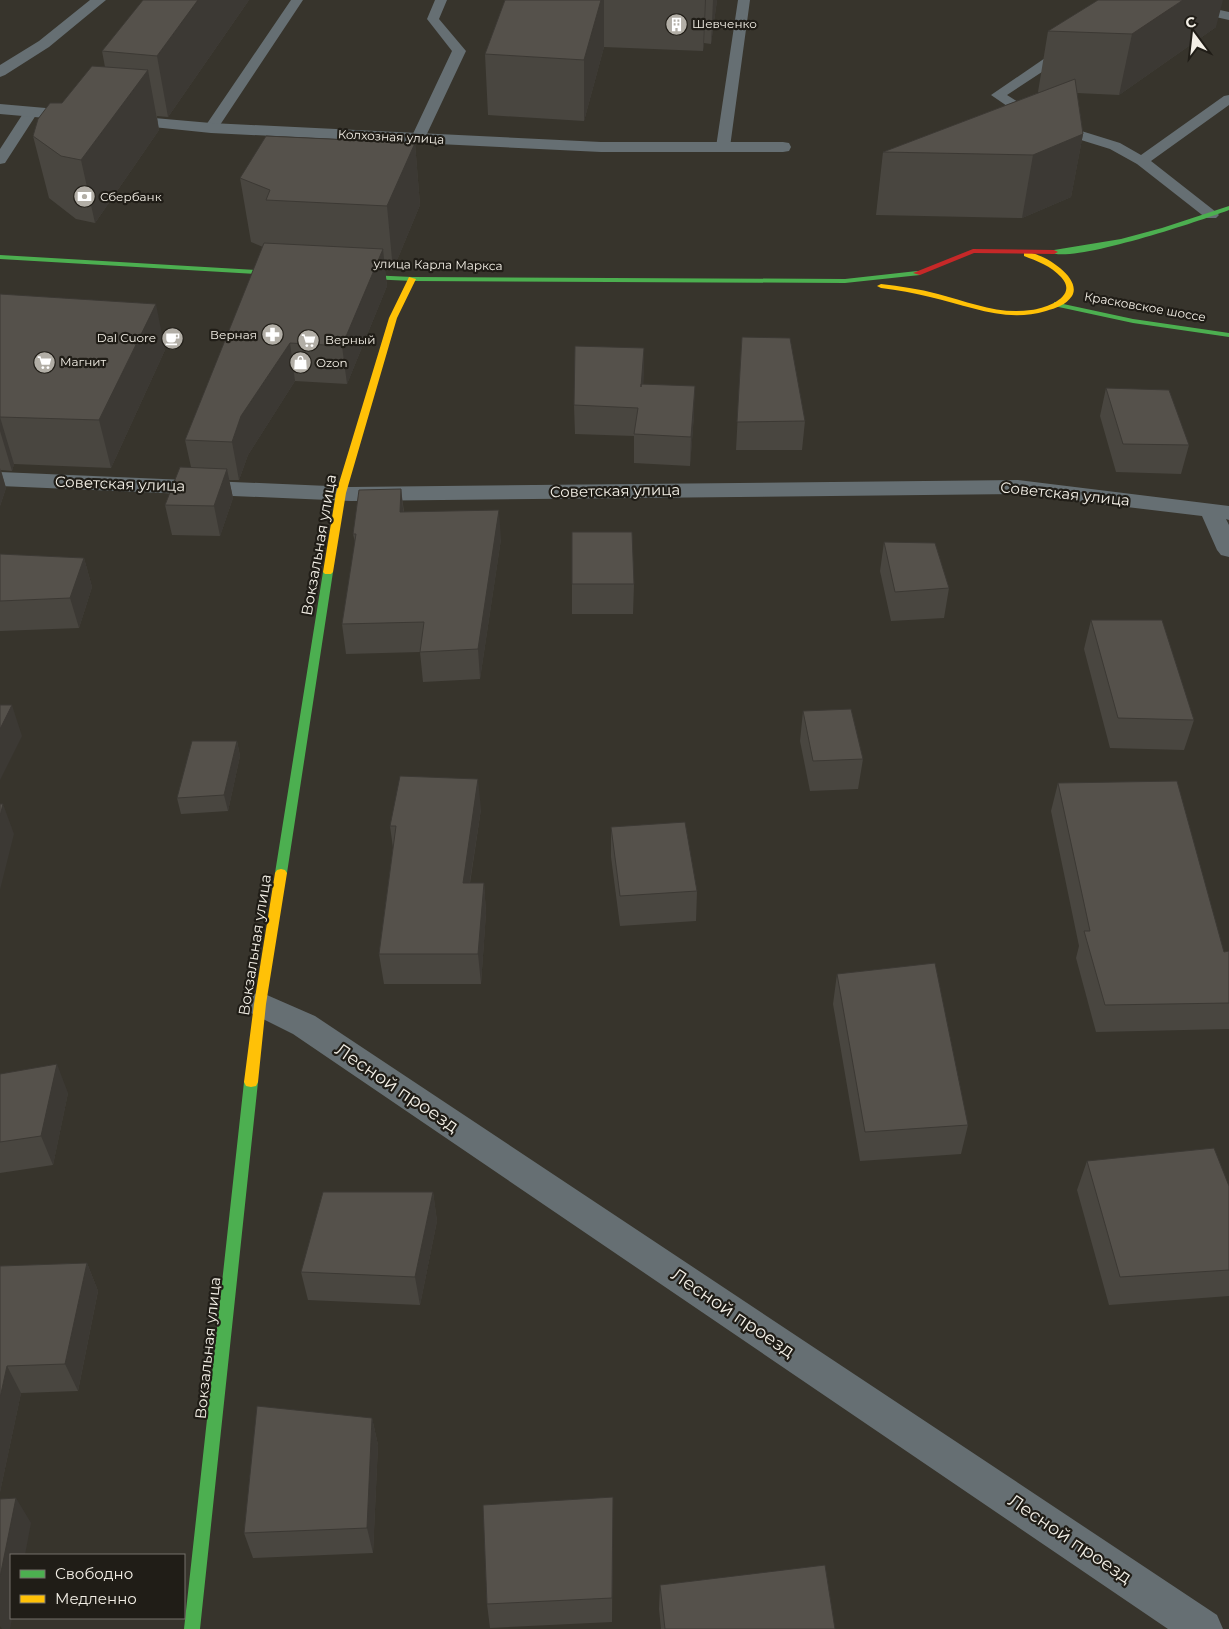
<svg xmlns="http://www.w3.org/2000/svg" width="1229" height="1629" font-family="Montserrat,sans-serif">
<style>
.lines{fill:none;stroke-linecap:round;stroke-linejoin:round}
.lane{fill:#666f73;fill-rule:evenodd}
.street{fill:#666f73;fill-rule:evenodd}
.fast{fill:#4caf50;fill-rule:evenodd}
.slow{fill:#ffc107;fill-rule:evenodd}
.jam{fill:#c62828;fill-rule:evenodd}
.wall{fill:#494640}
.shaded-wall{fill:#3c3934}
.building{fill:#55514b;stroke:#3c3934}
.labels{text-anchor:middle;stroke-width:4.5;stroke-linejoin:round;paint-order:stroke}
.far-poi-label{font-size:12px;fill:#f4f0e7;stroke:#201d17;text-anchor:start}
.far-street-label{font-size:12px;fill:#f4f0e7;stroke:#201d17}
.street-label{font-size:15px;fill:#f4f0e7;stroke:#201d17}
.near-street-label{font-size:18px;fill:#f4f0e7;stroke:#201d17}
</style>
<rect width="100%" height="100%" fill="#37342c"/>
<g class="lines">
<path class="lane" d="M291,0H303L216,131H206L204,128Z
M435,0H447L439,19L466,51L425,138L423,141H413L411,138L452,51L427,19Z
M738,0H750L730,147L728,150H718L716,147Z
M1151,0H1174L1229,12V20L1153,3Z
M1069,44L1076,48L1074,51L1007,95L1046,120L1120,143L1141,155L1224,96L1229,95V105L1151,161L1216,212L1219,215L1216,218H1206L1137,164L1110,149L1036,126L991,95L1064,45Z
M31,108L38,112L5,163L0,164V149L26,109Z"/>
<path class="street" d="M90,0H106L49,47L5,75L0,77V65L39,41Z
M0,104L80,111L86,113L88,116L86,119L80,121L0,114Z
M120,115L211,123L601,142H783L789,143L791,147L789,151L783,152H601L211,133L114,123L112,120L114,117Z
M0,472L351,487L1018,480L1229,506V520L1226,519L1229,525V557L1221,555L1217,550L1202,516L1018,494L351,501L0,486Z
M260,992L315,1016L345,1036L1217,1615L1223,1629H1168L293,1034L249,1012L245,1004L249,996Z"/>
<path class="fast" d="M1229,206V210C1203,220 1069,265 1050,252L1054,250L1121,239L1162,228Z
M0,255L290,272L294,274L290,276L0,259Z
M917,271H920V275L845,283L412,281L348,278L344,276L348,274L412,277L845,279Z
M1054,302L1133,319L1229,333V337L1133,323L1054,306Z
M328,569L333,572L287,873L285,876H277L275,873L323,572Z
M251,1077L256,1078L258,1082L200,1629H184L244,1082L246,1078Z"/>
<path class="slow" d="M1024,252C1040,251 1083,277 1072,296C1066,305 1056,308 1046,311C1005,323 970,306 930,297C914,293 898,290 881,288L877,286L881,284C900,286 919,289 938,294C969,302 999,315 1031,310C1047,308 1079,296 1061,277C1051,266 1037,261 1024,256Z
M409,277L416,279L397,318L346,493L333,572L331,574H325L323,572L336,493L389,318Z
M281,869L285,870L287,873L266,1004L258,1082L256,1086L251,1087L246,1086L244,1082L254,1004L275,873L277,870Z"/>
<path class="jam" d="M973,249L1054,250L1058,252L1054,254L974,253L920,275L913,273Z"/>
</g>
<path class="wall" d="M249,0L168,117L157,116L159,130L95,223L76,219L49,198L33,136L62,103L105,67L102,51Z
M505,0H717L711,44L704,43L703,51L604,47L584,121L488,115L485,54Z
M1216,27L1119,95L1077,93L1083,134L1071,197L1022,218L876,215L883,152L1040,92H1038L1048,31Z
M415,143L420,205L393,270H385L387,286L347,384L295,381L248,455L239,480H229L233,498L220,536L172,535L165,505L191,467L185,440L263,247L251,242L240,178Z
M0,294L165,350L111,468L14,464L12,471L1,470L6,488L0,506Z
M742,337L805,421L802,450H736Z
M644,348L643,384L694,414L690,466L634,463V436L575,434L574,405Z
M1106,388L1189,445L1181,474L1116,472L1100,416Z
M401,489L404,512L501,539L480,679L423,682L420,652L346,654L342,624L355,542L353,534Z
M884,542L949,588L944,618L891,621L880,571Z
M0,554L84,558L92,587L79,628L0,631Z
M572,584H634L633,614H572Z
M1091,620L1194,720L1184,750L1110,748L1084,649Z
M803,711L863,759L858,789L810,791L800,741Z
M237,741L240,756L228,811L181,814L177,798Z
M1058,783L1224,952L1229,951V1029L1096,1032L1076,958L1079,946L1051,811Z
M481,809L470,883H484L486,913L481,984H384L379,954L393,848L390,826Z
M611,827L697,891L696,921L620,926L611,857Z
M837,974L968,1125L961,1154L860,1161L833,1004Z
M0,1074L68,1093L53,1165L0,1173Z
M1087,1161L1229,1186V1296L1109,1305L1077,1190Z
M433,1192L437,1221L420,1305L308,1300L301,1272Z
M87,1263L98,1291L78,1391L21,1393L0,1492V1266Z
M372,1418L378,1445L373,1553L253,1558L244,1533Z
M613,1497L612,1622L490,1628L487,1604Z
M660,1585L835,1629H661L659,1609Z"/>
<path class="shaded-wall" d="M198,0H249L168,117L157,56Z
M601,0H604V47L584,121V60Z
M705,0H706L704,43L703,51Z
M713,0H717L711,44Z
M1183,0H1223L1216,27L1119,95L1132,34Z
M148,70L159,130L95,223L81,160Z
M1083,134L1071,197L1022,218L1033,155Z
M415,143L420,205L393,270L387,206Z
M383,249L387,286L347,384L342,346Z
M156,304L165,350L111,468L99,420Z
M290,343L295,381L248,455L239,480L232,442L241,416Z
M644,348V376L641,415V387Z
M695,386L694,414L690,466L691,437Z
M0,417L14,464L12,471L0,431Z
M0,468L6,488L0,506Z
M227,469L233,498L220,536L214,506Z
M401,489L404,518L400,512Z
M499,510L501,539L480,679L478,649Z
M84,558L92,587L79,628L70,598Z
M12,705L22,736L0,780V729Z
M237,741L240,756L228,811L224,795Z
M478,779L481,809L465,913L463,883Z
M3,804L14,834L0,890V816Z
M484,883L486,913L481,984L478,954Z
M57,1064L68,1093L53,1165L41,1136Z
M433,1192L437,1221L420,1305L415,1277Z
M87,1263L98,1291L78,1391L65,1364Z
M7,1366L21,1393L0,1492V1398Z
M372,1418L378,1445L373,1553L367,1528Z
M16,1498L31,1523L25,1555H11V1618H12L10,1629H2L0,1626V1577Z"/>
<path class="building" d="M143,0H198L157,56L102,51Z
M505,0H601L584,60L485,54Z
M1098,0H1183L1132,34L1048,31Z
M92,66L148,70L81,160L61,156L33,136L38,119L50,103H62Z
M1075,79L1083,134L1033,155L883,152Z
M266,136L415,143L387,206L266,200L270,190L240,178Z
M264,243L383,249L342,346L290,343L241,416L232,442L185,440Z
M0,294L156,304L99,420L0,417Z
M742,337L790,338L805,421L737,422Z
M575,346L644,348L641,387V384L695,386L691,437L634,434L638,408L574,405Z
M1106,388L1169,390L1189,445L1123,444Z
M180,467L227,469L214,506L165,505Z
M401,489L400,512L499,510L478,649L420,652L424,622L342,624L356,534H353L359,490Z
M572,532H632L634,584H572Z
M884,542L935,543L949,588L895,592Z
M0,554L84,558L70,598L0,601Z
M1091,620H1162L1194,720L1118,718Z
M0,705H12L0,729Z
M851,709L863,759L813,761L803,711Z
M192,741H237L224,795L177,798Z
M400,776L478,779L463,883H484L478,954H379L396,826H390Z
M1177,781L1224,952L1229,951V1003L1105,1005L1084,931H1090L1058,783Z
M0,804H3L0,816Z
M685,822L697,891L620,896L611,827Z
M935,963L968,1125L865,1132L837,974Z
M57,1064L41,1136L0,1142V1074Z
M1214,1148L1229,1186V1270L1120,1277L1087,1161Z
M323,1192H433L415,1277L301,1272Z
M87,1263L65,1364L7,1366L0,1398V1266Z
M257,1406L372,1418L367,1528L244,1533Z
M613,1497L612,1598L487,1604L483,1505Z
M16,1498L0,1577V1499Z
M825,1565L835,1629H665L660,1585Z"/>
<defs>
<symbol id="building-disc" viewBox="-11 -11 22 22"><circle r="9.5" fill="#b2aea6" stroke="#201d17"/><path d="M-4-6H4V6H1V3H-1V6H-4ZM-2.5-4.3h1.7v1.8h-1.7ZM.8-4.3h1.7v1.8H.8ZM-2.5-1h1.7V.8h-1.7ZM.8-1h1.7V.8H.8Z" fill="#fff"/></symbol>
<symbol id="bank-disc" viewBox="-11 -11 22 22"><circle r="9.5" fill="#b2aea6" stroke="#201d17"/><path d="M-6-4H6V4H-6ZM0-2.3a2.3 2.3 0 1 0 0 4.6a2.3 2.3 0 1 0 0-4.6Z" fill="#fff"/></symbol>
<symbol id="pharmacy-disc" viewBox="-11 -11 22 22"><circle r="9.5" fill="#b2aea6" stroke="#201d17"/><path d="M-2-6h4v4h4v4h-4v4h-4v-4h-4v-4h4Z" fill="#fff"/></symbol>
<symbol id="cafe-disc" viewBox="-11 -11 22 22"><circle r="9.5" fill="#b2aea6" stroke="#201d17"/><path d="M-5.5-4.5H6V0H3Q3 3.5 0 3.5H-2.5Q-5.5 3.5-5.5 0ZM3-3.2v2h1.7v-2ZM-6 4.5H4V6H-6Z" fill="#fff"/></symbol>
<symbol id="supermarket-disc" viewBox="-11 -11 22 22"><circle r="9.5" fill="#b2aea6" stroke="#201d17"/><path d="M-6-5.5h2.5l.6 2H6L4.5 2H-2.5L-4.4-4H-6ZM-1.5 3.2a1.3 1.3 0 1 0 .1 0ZM3 3.2a1.3 1.3 0 1 0 .1 0Z" fill="#fff"/></symbol>
<symbol id="shop-disc" viewBox="-11 -11 22 22"><circle r="9.5" fill="#b2aea6" stroke="#201d17"/><path d="M-5-2.5h2.3a2.7 3.5 0 0 1 5.4 0H5L5.5 6h-11ZM-1.5-2.5h3a1.5 2.3 0 0 0-3 0Z" fill="#fff"/></symbol>
</defs>
<g fill-rule="evenodd">
<use href="#building-disc" x="664" y="12" width="25" height="25"/>
<use href="#bank-disc" x="72" y="184" width="25" height="25"/>
<use href="#pharmacy-disc" x="260" y="322" width="25" height="25"/>
<use href="#cafe-disc" x="160" y="326" width="25" height="25"/>
<use href="#supermarket-disc" x="296" y="328" width="25" height="25"/>
<use href="#supermarket-disc" x="32" y="350" width="25" height="25"/>
<use href="#shop-disc" x="288" y="350" width="25" height="25"/>
</g>
<g class="labels">
<g class="far-poi-label">
<text x="692" y="28">Шевченко</text>
<text x="100" y="201">Сбербанк</text>
<text x="257" y="339" text-anchor="end">Верная</text>
<text x="156" y="342" text-anchor="end">Dal Cuore</text>
<text x="325" y="344">Верный</text>
<text x="60" y="366">Магнит</text>
<text x="316" y="367">Ozon</text>
</g>
<g class="far-street-label">
<text transform="translate(391 137) rotate(3)" y="4">Колхозная улица</text>
<text transform="translate(438 265) rotate(1)" y="4">улица Карла Маркса</text>
<text transform="translate(1145 307) rotate(10)" y="4">Красковское шоссе</text>
</g>
<g class="street-label">
<text transform="translate(120 484) rotate(2)" y="5">Советская улица</text>
<text transform="translate(615 491) rotate(-1)" y="5">Советская улица</text>
<text transform="translate(1065 494) rotate(6)" y="5">Советская улица</text>
<text transform="translate(319 545) rotate(-80)" y="5">Вокзальная улица</text>
<text transform="translate(255 945) rotate(-81)" y="5">Вокзальная улица</text>
<text transform="translate(208 1348) rotate(-84)" y="5">Вокзальная улица</text>
</g>
<g class="near-street-label">
<text transform="translate(397 1088) rotate(34)" y="6">Лесной проезд</text>
<text transform="translate(733 1313) rotate(34)" y="6">Лесной проезд</text>
<text transform="translate(1070 1539) rotate(34)" y="6">Лесной проезд</text>
</g>
</g>
<rect x="10" y="1554" width="175" height="65" fill="#201d17" stroke="#75716a"/>
<rect x="20" y="1570" width="25" height="8" fill="#4caf50" stroke="#75716a"/>
<text x="55" y="1579" font-size="15" fill="#f4f0e7">Свободно</text>
<rect x="20" y="1595" width="25" height="8" fill="#ffc107" stroke="#75716a"/>
<text x="55" y="1604" font-size="15" fill="#f4f0e7">Медленно</text>
<g transform="translate(1194 35) rotate(345)" stroke="#201d17" stroke-width="4" paint-order="stroke">
<path d="M0-4L9 19L0 12L-9 19Z" fill="#f4f0e7"/>
<text y="-8" font-size="14" font-weight="bold" text-anchor="middle" fill="#f4f0e7">С</text>
</g>
</svg>
